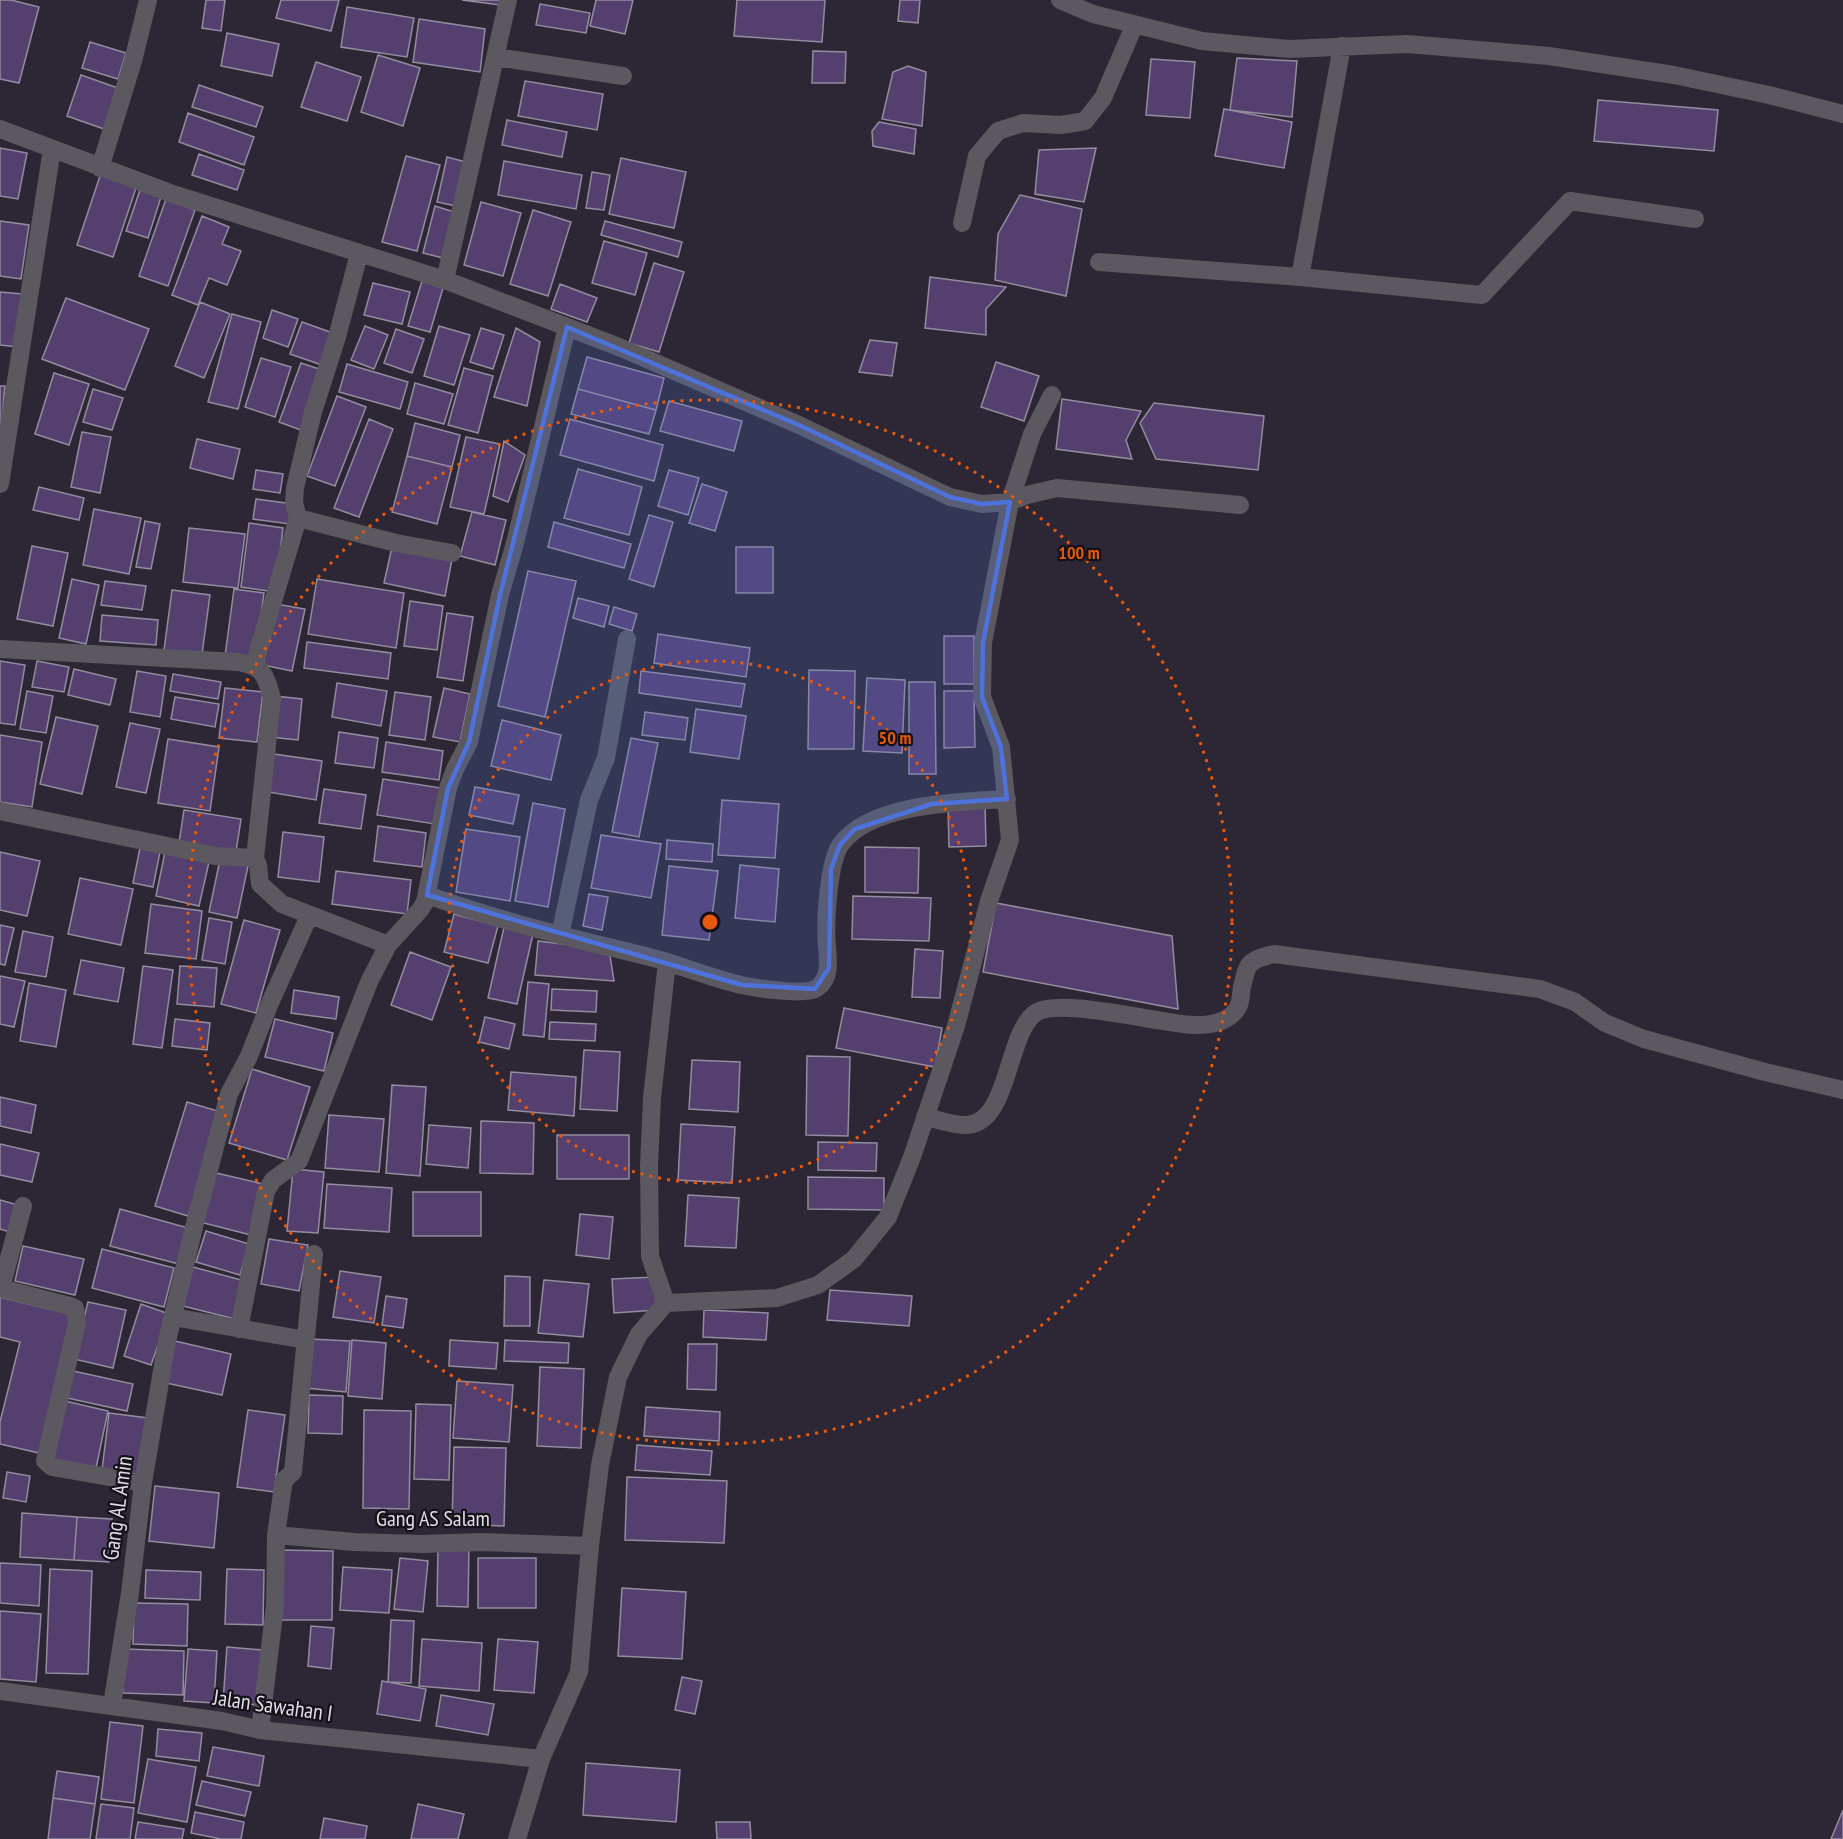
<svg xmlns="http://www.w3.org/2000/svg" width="1843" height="1839" font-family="'PT Sans Narrow',sans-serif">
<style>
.building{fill:#543f6f;stroke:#938c9e;stroke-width:1.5}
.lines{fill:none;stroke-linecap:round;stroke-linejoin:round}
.lane{stroke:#5b585f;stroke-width:18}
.street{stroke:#5b585f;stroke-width:18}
.marked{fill:#4e72dc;fill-opacity:0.2;stroke:#4e72dc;stroke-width:4.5;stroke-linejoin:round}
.ring{fill:none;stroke:#e8590c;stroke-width:3;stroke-dasharray:3 6}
.labels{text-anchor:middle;stroke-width:4.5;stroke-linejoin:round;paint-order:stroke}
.street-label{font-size:22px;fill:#e0dce6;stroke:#141118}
.centre{fill:#e8590c;stroke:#141118;stroke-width:3}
.ring-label{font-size:18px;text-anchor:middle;font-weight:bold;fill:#e8590c;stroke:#141118;stroke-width:4.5;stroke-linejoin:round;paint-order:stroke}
</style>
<rect width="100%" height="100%" fill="#2d2735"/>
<path class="building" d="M0,0H11L39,7L19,83L0,79Z
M206,0H225L221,31L202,28Z
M281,0H339L331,31L276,18Z
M462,0H501L500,5Z
M596,0H633L625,34L590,26Z
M737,0H825L822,42L734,36Z
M900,0H920L918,23L898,21Z
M540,4L590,13L586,33L536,25Z
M347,7L414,18L407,57L341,47Z
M419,19L485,29L480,72L413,62Z
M227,33L279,44L272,76L221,66Z
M90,42L126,53L118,79L82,68Z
M813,51L846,52L845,83H812Z
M378,55L420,68L403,126L361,112Z
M1237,58L1297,61L1292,117L1230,110Z
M1151,59L1195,62L1190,118L1146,115Z
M316,62L361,77L347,121L301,107Z
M908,66L926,72L922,126L882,119L893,72Z
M81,75L118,88L104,129L67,116Z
M525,81L603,94L597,130L518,116Z
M199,85L263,107L256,127L192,107Z
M1598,100L1718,110L1714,151L1594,141Z
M1224,109L1292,122L1284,168L1215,156Z
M188,113L254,137L244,165L179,142Z
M507,120L567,132L562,157L502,145Z
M879,122L916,129L914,154L873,146L872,131Z
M0,148L27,153L18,199L0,196Z
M1096,148L1084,202L1035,194L1039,150Z
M199,154L244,170L237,190L192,175Z
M406,156L440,165L417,251L382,242Z
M447,157L466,162L456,206L437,202Z
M621,158L686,172L674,228L609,214Z
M504,161L582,175L576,209L498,195Z
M592,172L610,175L604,210L586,208Z
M101,173L137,185L113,257L77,245Z
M140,190L161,197L148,238L126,231Z
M1020,195L1082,209L1066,296L995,280L998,234Z
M166,199L195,210L168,286L139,276Z
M481,202L521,213L503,276L464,265Z
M435,206L454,212L443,258L423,253Z
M533,210L571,222L548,296L510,284Z
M202,216L229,227L222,244L241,251L227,285L209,278L198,305L172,295Z
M0,221L29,225L21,279L0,276Z
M605,221L682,242L678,257L601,235Z
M604,241L647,253L635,295L592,283Z
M654,263L684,272L659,352L629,343Z
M930,277L1006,287L986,309V335L925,328Z
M422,281L443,288L430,332L408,326Z
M373,283L410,292L402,324L364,315Z
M560,284L597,298L587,322L551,309Z
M0,292L23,294L18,347L0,345Z
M66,298L149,329L125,390L42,359Z
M200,302L230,314L204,378L175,366Z
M272,310L298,319L288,347L263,338Z
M232,314L261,322L238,409L208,402Z
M302,322L333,333L322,365L290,354Z
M365,326L388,335L374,369L351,360Z
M439,326L470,335L454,385L424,376Z
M481,328L504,335L493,369L470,362Z
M516,328L540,342L527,406L494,397Z
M396,329L424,339L412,373L384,363Z
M870,340L897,343L892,376L859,372Z
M587,357L664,378L656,410L578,389Z
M261,358L291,367L275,417L245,407Z
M996,362L1039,376L1024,421L981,407Z
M301,363L322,370L301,430L279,422Z
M347,364L408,382L400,409L339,392Z
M464,368L493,376L478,433L448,425Z
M54,373L89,384L69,445L35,434Z
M415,383L453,394L444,424L407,414Z
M0,386H5L1,429H0Z
M93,389L123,398L112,430L83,422Z
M578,389L656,410L649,434L571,414Z
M337,396L366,407L335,486L307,476Z
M1062,399L1141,411L1126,440L1132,459L1056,449Z
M669,401L742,421L734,451L660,431Z
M1154,403L1264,416L1258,470L1156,459L1140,423Z
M369,419L393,429L359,517L334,508Z
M570,419L663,445L654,481L560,455Z
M415,423L460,435L452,467L407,456Z
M82,432L111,437L100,493L71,487Z
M466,437L500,444L484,514L450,507Z
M197,439L240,449L233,479L190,468Z
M504,441L525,455L508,502L493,496Z
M407,456L452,467L437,524L392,512Z
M578,469L642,487L629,535L564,518Z
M256,470L283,474L280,493L253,489Z
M669,470L699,478L688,515L658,506Z
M702,484L727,492L715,531L689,523Z
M39,487L84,498L79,520L33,510Z
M256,499L293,504L290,524L253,519Z
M94,509L141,518L129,574L83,565Z
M472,512L506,520L495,565L460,556Z
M649,515L673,522L654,587L629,579Z
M145,521L160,524L151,569L136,567Z
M554,522L631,544L624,568L548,547Z
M249,523L283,528L275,592L241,587Z
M189,528L245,534L238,588L183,582Z
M32,546L68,553L53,626L17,619Z
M392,547L452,559L445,596L384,583Z
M736,547H773V593H736Z
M528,571L576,581L545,717L498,706Z
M72,579L99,585L86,644L59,638Z
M317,579L404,593L396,648L308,634Z
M105,581L146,586L142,610L101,605Z
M234,589L264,593L255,660L225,656Z
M172,590L210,595L202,654L164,650Z
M578,598L609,606L604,627L573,618Z
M410,601L443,606L437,650L404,646Z
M276,604L305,609L292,671L263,665Z
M614,607L637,614L632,631L609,624Z
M447,613L473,617L463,681L437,677Z
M102,615L158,620L156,645L100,641Z
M658,634L750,648L746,677L654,663Z
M944,636H974V684H944Z
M307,642L391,653L388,679L304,668Z
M0,661L25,665L15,725L0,723Z
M37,661L69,667L64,692L32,687Z
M74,669L116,679L110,705L68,695Z
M809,670L855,671L854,749H808Z
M137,671L166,676L160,717L130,712Z
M641,671L745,684L741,707L639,693Z
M173,674L221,682L218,699L170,691Z
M867,678L905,680L902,753L863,751Z
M909,682H935L936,774H909Z
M337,683L387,691L381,726L332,717Z
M225,688L263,692L257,742L219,738Z
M444,688L470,694L460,742L433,737Z
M27,691L53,696L46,733L20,729Z
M944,691H974L975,747L944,748Z
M395,692L431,697L425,740L389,735Z
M275,696L302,699L298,740L270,737Z
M175,697L219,704L215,727L171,719Z
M696,709L746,716L739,759L690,752Z
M645,712L688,718L685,740L642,735Z
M56,717L98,726L82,794L40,784Z
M502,720L561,735L551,780L491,766Z
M130,723L160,729L146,793L116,787Z
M339,732L378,738L374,768L335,763Z
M0,735L42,742L32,807L0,802Z
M631,738L658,743L639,837L612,832Z
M168,739L219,747L210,811L158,803Z
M386,742L443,751L439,780L382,772Z
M274,754L322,761L316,800L268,792Z
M383,779L441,788L435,824L377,815Z
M475,787L519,795L513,824L469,815Z
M324,789L366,795L361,829L319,823Z
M722,800L779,804L775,858L718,855Z
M533,803L565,809L548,907L515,901Z
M948,804H985L986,846L949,847Z
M184,810L241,819L236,852L179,843Z
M378,826L426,833L422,867L374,861Z
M466,829L520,837L510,901L456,892Z
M283,832L324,837L319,882L278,877Z
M601,835L661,844L651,898L591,888Z
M667,840L713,844L712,862L666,859Z
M141,843L161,847L153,887L133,883Z
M865,847L919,848L918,893L865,892Z
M0,852L40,861L27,916L0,910Z
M165,852L209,862L199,906L156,896Z
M220,860L248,866L237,918L209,912Z
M740,865L779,869L775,922L735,918Z
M669,866L718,871L709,940L662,935Z
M336,871L411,880L407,914L332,904Z
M80,878L133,889L121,945L68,934Z
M589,894L608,897L602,930L583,926Z
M853,896L931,898L929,941L852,939Z
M996,903L1172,936L1178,1009L983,972Z
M151,904L202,911L196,959L145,953Z
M454,914L498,926L488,963L444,952Z
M209,918L232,922L225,964L202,960Z
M244,920L280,930L256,1013L221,1004Z
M0,925L14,928L5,965L0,964Z
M504,927L533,934L517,1004L488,998Z
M23,931L53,937L46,977L15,972Z
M538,941L609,950L614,981L535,975Z
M915,949L943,951L940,998L912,997Z
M410,952L451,967L432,1020L391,1005Z
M81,960L124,968L118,1002L74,994Z
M143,966L173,970L162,1048L133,1044Z
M180,966L217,968L214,1007L177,1004Z
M0,976L25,981L14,1027L0,1024Z
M528,982L549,984L544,1037L523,1035Z
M29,983L66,990L56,1047L20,1041Z
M552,989L597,991L596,1012L551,1010Z
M294,990L339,997L336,1019L291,1013Z
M844,1008L942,1028L935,1067L836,1048Z
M485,1017L515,1024L509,1049L479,1042Z
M175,1019L210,1023L207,1050L172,1046Z
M275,1019L333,1033L324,1071L265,1057Z
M550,1022L596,1024L595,1041L549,1039Z
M584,1050L620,1052L617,1111L580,1109Z
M807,1056L850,1057L848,1136L806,1135Z
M692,1060L740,1062L738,1112L689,1109Z
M252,1069L310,1087L287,1160L229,1143Z
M511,1072L576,1077L574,1116L508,1110Z
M392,1085L426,1087L420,1176L386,1173Z
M0,1097L36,1105L31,1133L0,1126Z
M187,1102L221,1112L188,1216L155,1206Z
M329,1115L384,1119L379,1172L325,1168Z
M481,1121L534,1123L533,1174L480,1173Z
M681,1124L735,1127L732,1183L678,1180Z
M429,1125L471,1128L468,1168L426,1164Z
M557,1135H629V1179H557Z
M818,1142L877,1143L876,1171L818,1170Z
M0,1144L39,1153L32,1182L0,1175Z
M293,1169L324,1172L318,1233L287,1231Z
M212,1172L263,1184L251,1235L200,1222Z
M808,1177L884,1178V1210L808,1209Z
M327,1184L392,1188L389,1232L324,1228Z
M413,1192H481V1236H413Z
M688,1195L739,1198L736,1248L685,1246Z
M0,1200L18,1205L10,1232L0,1229Z
M120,1209L188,1228L179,1264L110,1246Z
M580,1214L613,1217L609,1259L576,1255Z
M206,1231L249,1244L240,1275L196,1262Z
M269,1239L308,1245L299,1291L261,1284Z
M23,1246L84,1259L75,1295L15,1281Z
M102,1249L174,1268L164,1307L92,1288Z
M193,1267L245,1281L235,1319L183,1306Z
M340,1271L381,1277L374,1323L333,1317Z
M505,1276L530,1277V1326H504Z
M655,1277L657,1310L614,1313L612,1279Z
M544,1280L589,1284L583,1337L538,1333Z
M830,1290L912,1296L909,1326L827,1320Z
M386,1296L407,1299L403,1328L382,1325Z
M0,1297L74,1315L39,1453L0,1444V1422L20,1342L0,1337Z
M88,1302L126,1310L113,1368L74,1359Z
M141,1304L169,1314L151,1365L124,1356Z
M704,1310L768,1313L766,1340L703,1337Z
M310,1339L350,1341L346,1392L306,1388Z
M352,1340L386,1343L382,1399L348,1396Z
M450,1340L498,1343L496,1369L449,1366Z
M505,1340L569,1343L568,1363L504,1361Z
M175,1341L231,1354L222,1395L166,1383Z
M688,1344H717L716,1390L687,1389Z
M540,1367L584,1369L581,1448L537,1446Z
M73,1371L133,1384L127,1411L67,1398Z
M457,1381L513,1385L509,1442L453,1438Z
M309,1395L343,1396L342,1434L308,1433Z
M65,1401L108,1411L96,1468L52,1459Z
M416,1404L451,1405L449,1480L414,1479Z
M646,1407L720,1412L719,1441L644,1436Z
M248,1410L285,1415L274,1492L237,1487Z
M364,1410L411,1411L409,1509L363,1508Z
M109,1413L148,1418L141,1475L102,1470Z
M637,1445L712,1451L710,1475L635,1470Z
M454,1447L506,1448L504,1526L452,1524Z
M7,1472L30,1476L26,1502L3,1498Z
M627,1477L727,1481L724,1543L625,1540Z
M155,1486L219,1493L214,1548L149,1541Z
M22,1513L77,1517L74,1560L20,1557Z
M77,1517L112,1519L109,1562L74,1560Z
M438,1547H469L468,1607L437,1606Z
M280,1550L333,1551L332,1620H279Z
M400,1558L428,1561L423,1612L394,1609Z
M478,1558H536V1608H478Z
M0,1563L41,1565L39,1606L0,1603Z
M343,1567L392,1570L389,1613L340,1610Z
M50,1569L92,1571L88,1674L46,1673Z
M227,1569L264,1570L263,1625L225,1624Z
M146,1570L201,1572L200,1600L145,1598Z
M622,1588L686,1592L682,1659L618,1656Z
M134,1603L188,1604L187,1646L133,1644Z
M0,1611L41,1614L36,1682L0,1679Z
M391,1620L414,1621L411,1683L388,1682Z
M311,1626L334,1628L331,1669L308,1666Z
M422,1639L482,1643L479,1691L419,1686Z
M498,1639L538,1642L534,1693L494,1690Z
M227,1647L263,1650L258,1705L223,1702Z
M124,1649L184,1651L183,1695L123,1693Z
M188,1649L217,1651L214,1703L184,1701Z
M682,1677L702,1681L695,1714L675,1710Z
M382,1681L426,1689L420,1721L377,1714Z
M441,1695L494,1704L488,1735L436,1726Z
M110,1722L143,1726L134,1803L101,1799Z
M158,1729L202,1733L199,1761L156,1756Z
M213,1747L264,1756L259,1786L207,1776Z
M148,1759L196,1767L187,1822L138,1813Z
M586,1763L680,1770L676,1822L583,1815Z
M57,1771L99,1777L95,1804L53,1798Z
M202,1781L251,1792L245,1816L196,1805Z
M53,1798L95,1804L90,1839H48Z
M101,1804L134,1808L130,1839H96Z
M418,1804L464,1814L458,1839H411Z
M1843,1810V1839H1831Z
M195,1812L244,1822L241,1839H221L191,1833Z
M324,1818L367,1826L365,1839H320Z
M138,1822L184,1829L182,1839H135Z
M716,1822H750L751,1839H717Z"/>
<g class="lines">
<path class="lane" d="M925,1117C937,1119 952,1125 965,1125C1009,1125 1006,1037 1034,1014C1056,995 1164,1025 1196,1025C1212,1025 1232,1021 1239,1005C1241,1000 1241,992 1242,987C1244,980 1245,971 1249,965C1255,958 1265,956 1274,954L1540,989L1575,1002L1605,1023L1644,1039L1765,1072L1843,1090"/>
<path class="street" d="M1060,0L1093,14L1202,41L1289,49L1407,44L1549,56L1674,75L1769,95L1843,114
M495,57L623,76
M0,129L170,193L445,280L619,347L799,425L950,497L982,504L1010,502L1027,495L1057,488L1240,505
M100,168L133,61L148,0
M962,223L977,156L998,131L1023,123L1061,125L1085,121L1103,98L1134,26
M359,254L337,337L313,412L295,488L294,503L298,518L396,543L452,553
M1099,262L1300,277L1342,46
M1300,277L1482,295L1570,201L1695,219
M445,280L508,0
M0,484L52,149
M0,649L238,662C264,667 265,674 272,698L255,858
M254,665L298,518
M0,811L215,856L255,858L258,865L260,884L282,904L388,945
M427,895C478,913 531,928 584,941C611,948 640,954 667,962C692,970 716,979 741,985C756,988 805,996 817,988C831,978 828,961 827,946C825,924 828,862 841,844C871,803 960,802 1007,799
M560,935L589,800L606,758L627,639
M0,1288L70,1306L75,1308L77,1323L45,1461L52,1467L143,1483
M1,1288L23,1206
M666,1303L650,1256L649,1166L652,1098L667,962
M173,1317L306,1340
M239,1329L266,1191L273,1180L299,1161L369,982L388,945L420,910L425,902L448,788L455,769L469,742L500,595L515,543L567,327
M276,1535L354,1542L422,1544L481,1542L590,1546
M0,1691L222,1721L260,1730L541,1759
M112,1705L130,1593L143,1483L167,1341L194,1227L229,1094L249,1056L270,1003L309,916
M260,1730L275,1606L276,1535L284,1480L293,1472L314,1254
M517,1839L541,1759L579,1672L590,1546L600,1465L618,1377L639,1334L666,1303L777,1298L818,1285L854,1259L888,1217L912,1157L956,1026L989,901L1010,840L1001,747L982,697L983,643L1010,502L1032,434L1052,395"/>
</g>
<path class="marked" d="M567,327L799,425L950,497L982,504L1010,502L983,643L982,697L1001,747L1007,799L932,804L855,829L840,845L831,869L829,968L815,989L742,985L427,895L448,788L469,742L500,595Z"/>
<g class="ring">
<circle cx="710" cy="922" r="261"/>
<circle cx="710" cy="922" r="522"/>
</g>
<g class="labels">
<g class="street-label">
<text transform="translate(117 1508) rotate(-82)" y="8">Gang AL Amin</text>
<text x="433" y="1526">Gang AS Salam</text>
<text transform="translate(273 1705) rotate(8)" y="8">Jalan Sawahan I</text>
</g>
</g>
<circle cx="710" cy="922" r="9" class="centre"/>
<g class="ring-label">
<text x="1079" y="559">100 m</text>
<text x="895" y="744">50 m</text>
</g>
</svg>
